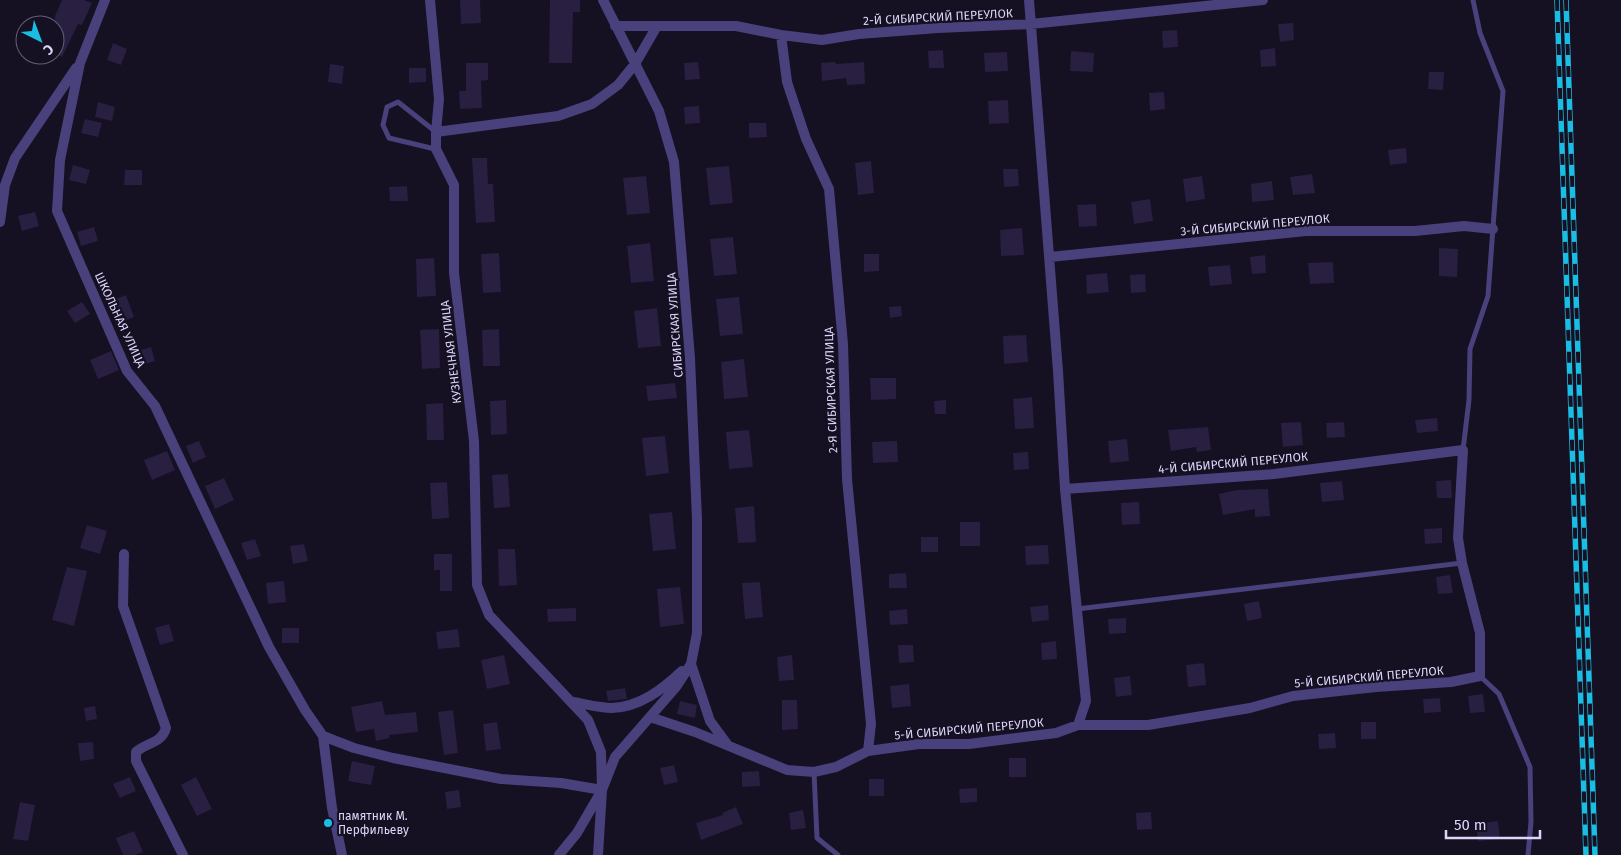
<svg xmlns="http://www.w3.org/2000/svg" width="1621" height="855" font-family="'Fira Sans',sans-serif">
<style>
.building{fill:#281f41}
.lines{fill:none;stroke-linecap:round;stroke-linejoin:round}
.service{stroke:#48417c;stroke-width:5}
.minor{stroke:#48417c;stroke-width:10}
.rail-casing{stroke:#1abde3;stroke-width:5.5}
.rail{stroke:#151022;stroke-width:4;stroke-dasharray:11;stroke-linecap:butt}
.poi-dot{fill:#1abde3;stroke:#151022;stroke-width:2}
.labels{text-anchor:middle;stroke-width:4.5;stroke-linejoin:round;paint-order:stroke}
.street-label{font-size:12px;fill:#ddd6fa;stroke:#151022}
.poi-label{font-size:12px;fill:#ddd6fa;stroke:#151022;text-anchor:start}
</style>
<rect width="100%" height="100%" fill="#151022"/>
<path class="building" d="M62,0H84L92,3L82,25L78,24L62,57L55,53V16Z
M460,0H480L481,23L461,24Z
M550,0H580V12H573L572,63H549Z
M1293,23L1294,40L1280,42L1278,24Z
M1177,30L1178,47L1163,48L1162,31Z
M113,43L127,49L121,65L107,60Z
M1275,48L1276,66L1261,67L1260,50Z
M943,50L944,68H929L928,51Z
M1071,51L1094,53L1093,72L1070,71Z
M1007,52L1008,71L985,72L984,53Z
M698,62L700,79L685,80L684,63Z
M835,62L836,64L864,62L865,84L847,85L846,78L822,81L821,63Z
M466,63H488V80L481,81L482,108L460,109L459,91H466Z
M330,64L344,66L342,84L328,82Z
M409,68H426V82L409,83Z
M1429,72H1444L1443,90L1428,89Z
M1164,92L1165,109L1150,111L1149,93Z
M1008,100L1009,123L989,124L988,101Z
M98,102L115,107L112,121L95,117Z
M699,106L700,123L685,124L684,107Z
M85,119L102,123L98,137L81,133Z
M749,123H766L767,137L749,138Z
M1406,148L1407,163L1390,165L1388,150Z
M472,158H487L488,184H493L495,222L476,223Z
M871,161L874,193L858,195L855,163Z
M73,165L90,170L86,184L69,180Z
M729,166L733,203L710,205L706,168Z
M1003,169H1018L1019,186L1004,187Z
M125,170H142V185H124Z
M1312,174L1315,193L1293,195L1290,177Z
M646,176L650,213L627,215L623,178Z
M1202,176L1205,199L1186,202L1183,179Z
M1272,181L1274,200L1252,202L1251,184Z
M407,186L408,201H390L389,187Z
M1150,199L1153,221L1134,224L1131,202Z
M1096,204L1097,226L1079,227L1077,205Z
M35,212L39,226L22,231L18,216Z
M94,227L98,241L81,246L77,232Z
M1022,228L1024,255L1001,256L1000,230Z
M733,237L737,274L714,276L710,239Z
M650,243L654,281L631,283L627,246Z
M1439,248L1458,249L1457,277L1439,276Z
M499,253L501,292L483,293L481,254Z
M864,254H879V271L864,272Z
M1265,255L1266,273L1252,274L1250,257Z
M434,258L436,296L417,297L416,259Z
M1333,262L1334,283L1310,284L1308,263Z
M1230,265L1232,284L1210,286L1208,267Z
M1107,273L1109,292L1087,294L1086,275Z
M1145,274L1146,292L1131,293L1130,275Z
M126,295L134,317L116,324L108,302Z
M739,297L743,334L720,336L716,299Z
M82,302L90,314L75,323L67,311Z
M901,306L902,316L890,318L889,307Z
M657,308L661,346L638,348L634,311Z
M439,329L440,368L422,369L420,330Z
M499,329L500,366H483L482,330Z
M1026,335L1028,362L1004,364L1003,336Z
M151,347L155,361L138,366L134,352Z
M111,351L119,370L98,379L90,360Z
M744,359L748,397L724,399L721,362Z
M870,378H896V399L871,400Z
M675,383L677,398L648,401L646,386Z
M1032,397L1034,428L1015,429L1013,399Z
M506,400L507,434L491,435L490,401Z
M946,400V414H935L934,401Z
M443,403L444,440H427L426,404Z
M1437,418L1438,431L1417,433L1415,420Z
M1301,422L1303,445L1283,447L1281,423Z
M1344,422L1345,437L1327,438L1326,423Z
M1208,427L1211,450L1197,452L1196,447L1171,451L1168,430Z
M749,430L753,467L729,469L726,432Z
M665,436L669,473L646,476L642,438Z
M1127,439L1129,461L1110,463L1108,441Z
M199,441L206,457L193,463L186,446Z
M897,441L898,462L873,463L872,442Z
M167,451L175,470L152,480L144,460Z
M1028,452L1029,469L1014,470L1013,453Z
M508,474L510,507L494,508L492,475Z
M224,478L234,500L215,509L205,486Z
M1451,480L1452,498H1437L1436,481Z
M1342,481L1344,500L1322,502L1320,483Z
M447,482L449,518L432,519L430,483Z
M1268,489L1270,516L1255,517V509L1223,515L1219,494L1237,490Z
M1139,502L1140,524L1122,525L1121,503Z
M754,506L756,542L738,543L735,508Z
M672,512L676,549L653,551L649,514Z
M960,522H980V546H960Z
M87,525L107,531L100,554L80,548Z
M1442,528V543L1425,544L1424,529Z
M921,537H938V552H921Z
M255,539L261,556L247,560L241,543Z
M304,544L308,561L293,564L290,546Z
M1048,545L1049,564L1026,565L1025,546Z
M498,549H515L517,585L499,586Z
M434,554H452V591H440V570H434Z
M67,567L87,571L74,626L52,620Z
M906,573L907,588H889V574Z
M1450,575L1453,593L1438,594L1436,577Z
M284,581L286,602L268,604L266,583Z
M760,582L763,617L745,619L742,583Z
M680,587L684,624L660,627L657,589Z
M1259,601L1262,618L1247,621L1244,604Z
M1048,605L1049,620L1032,622L1030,607Z
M576,608V621L548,622L547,609Z
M907,609L908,624L890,625L889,611Z
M1126,618V633L1109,634L1108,619Z
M169,624L174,641L160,645L155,628Z
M282,628H299V643H282Z
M458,629L460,647L438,649L436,632Z
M1056,641L1057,659L1042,660L1041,643Z
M898,645H913L914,662L899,663Z
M504,655L510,684L487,689L481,660Z
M792,655L794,680L779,681L777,657Z
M1204,663L1206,685L1188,687L1186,665Z
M1130,676L1132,695L1116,697L1114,678Z
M909,684L911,706L892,708L890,686Z
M625,688L627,699L608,701L606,691Z
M1483,694L1485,712L1470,713L1468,696Z
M1440,698L1441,712L1424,713L1423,699Z
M782,700H797L798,729L782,730Z
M382,701L385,715L416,712L418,732L389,735V738L376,741L374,729L356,732L351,707Z
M680,701L697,705L695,718L677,714Z
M95,706L97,719L86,721L84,708Z
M453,710L458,753L444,755L438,712Z
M497,722L501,749L486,751L483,724Z
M1361,722H1376V739H1361Z
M1335,733L1336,748L1319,749L1318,734Z
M93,742L94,759L80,761L78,743Z
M1009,758H1026V777H1009Z
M352,761L375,766L371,785L348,781Z
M674,765L678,782L664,785L660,768Z
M759,771L760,786L742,787V772Z
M130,777L136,791L120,798L113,784Z
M196,777L212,809L197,816L181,785Z
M869,779H884V796H869Z
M977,788V802L960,803L959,789Z
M459,790L461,807L447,809L445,792Z
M20,802L35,805L28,841L13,839Z
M736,807L743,824L701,840L696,823L723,815L722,813Z
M803,810L806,828L791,830L789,813Z
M1151,812L1152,829L1137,830L1136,813Z
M1498,821L1500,839L1478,841L1476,824Z
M134,831L143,852L135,855H123L116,838Z"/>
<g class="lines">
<path class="service" d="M435,149L389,138L383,125L387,107L398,102L436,132
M1463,450L1469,400L1470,349L1488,296L1503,91L1480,33L1473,0
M1077,609L1462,563
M1480,676L1499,694L1530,767L1531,822L1528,855
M814,772L817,838L838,855"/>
<path class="minor" d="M105,0L80,63L60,160L57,211L127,371L155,406L269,647L305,710L323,736L332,808L342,855
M430,0L439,99L436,132
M1029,0L1058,371L1065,489L1086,701L1078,725
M615,26H736L781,35L822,40L859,34L938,28L1031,24L1263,0
M781,35L787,82L806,139L829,189L843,344L847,479L871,724L868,751
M0,222L5,185L15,158L76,68
M1050,257L1306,231H1415L1464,226L1493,229
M124,554L123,606L166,728C162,743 146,743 136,752V761L183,855
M691,664L710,721L727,744
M573,702C585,704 600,708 612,708C640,707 663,689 682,671
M650,717L695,732L787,770L814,772L836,767L868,751L919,744H969L1056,733L1078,725H1148L1250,708L1293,696L1376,687L1451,682L1480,676V633L1462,563L1458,538L1463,450L1274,474L1065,489
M323,736L354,748L393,758L501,779L561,783L602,790
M559,855L577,833L602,790L615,757L676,687L691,664L697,633V519L690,358L674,162L659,111L603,0
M598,855L602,790L601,752L588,720L489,615L477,585L474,441L454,273V185L436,149V132L558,116L592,104L618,85L635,64L657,26"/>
<defs>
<path id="rail" d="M1557,0L1586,855
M1566,0L1595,855"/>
</defs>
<use href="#rail" class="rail-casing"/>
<use href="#rail" class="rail"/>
</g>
<circle class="poi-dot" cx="328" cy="823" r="5"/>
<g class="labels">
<g class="street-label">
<text transform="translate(938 17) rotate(-3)" y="4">2-Й СИБИРСКИЙ ПЕРЕУЛОК</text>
<text transform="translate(1255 225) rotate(-5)" y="4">3-Й СИБИРСКИЙ ПЕРЕУЛОК</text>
<text transform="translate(120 320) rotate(65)" y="4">ШКОЛЬНАЯ УЛИЦА</text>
<text transform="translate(675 325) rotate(-94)" y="4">СИБИРСКАЯ УЛИЦА</text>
<text transform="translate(451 352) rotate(-97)" y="4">КУЗНЕЧНАЯ УЛИЦА</text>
<text transform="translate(831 390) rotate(-92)" y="4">2-Я СИБИРСКАЯ УЛИЦА</text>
<text transform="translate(1233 463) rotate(-5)" y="4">4-Й СИБИРСКИЙ ПЕРЕУЛОК</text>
<text transform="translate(1369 677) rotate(-5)" y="4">5-Й СИБИРСКИЙ ПЕРЕУЛОК</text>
<text transform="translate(969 729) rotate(-5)" y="4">5-Й СИБИРСКИЙ ПЕРЕУЛОК</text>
</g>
<g class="poi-label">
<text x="338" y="820">памятник М.<tspan x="338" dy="14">Перфильеву</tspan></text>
</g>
</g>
<g transform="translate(40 40) rotate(138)"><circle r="24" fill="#151022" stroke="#655f78"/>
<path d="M0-4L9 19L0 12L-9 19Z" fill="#1abde3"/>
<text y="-8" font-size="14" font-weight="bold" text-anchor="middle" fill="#ddd6fa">С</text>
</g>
<path d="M1446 830v8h94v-8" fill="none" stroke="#ddd6fa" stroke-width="2.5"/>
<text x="1454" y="830" font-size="15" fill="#ddd6fa" stroke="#151022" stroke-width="4" paint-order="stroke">50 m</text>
</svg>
